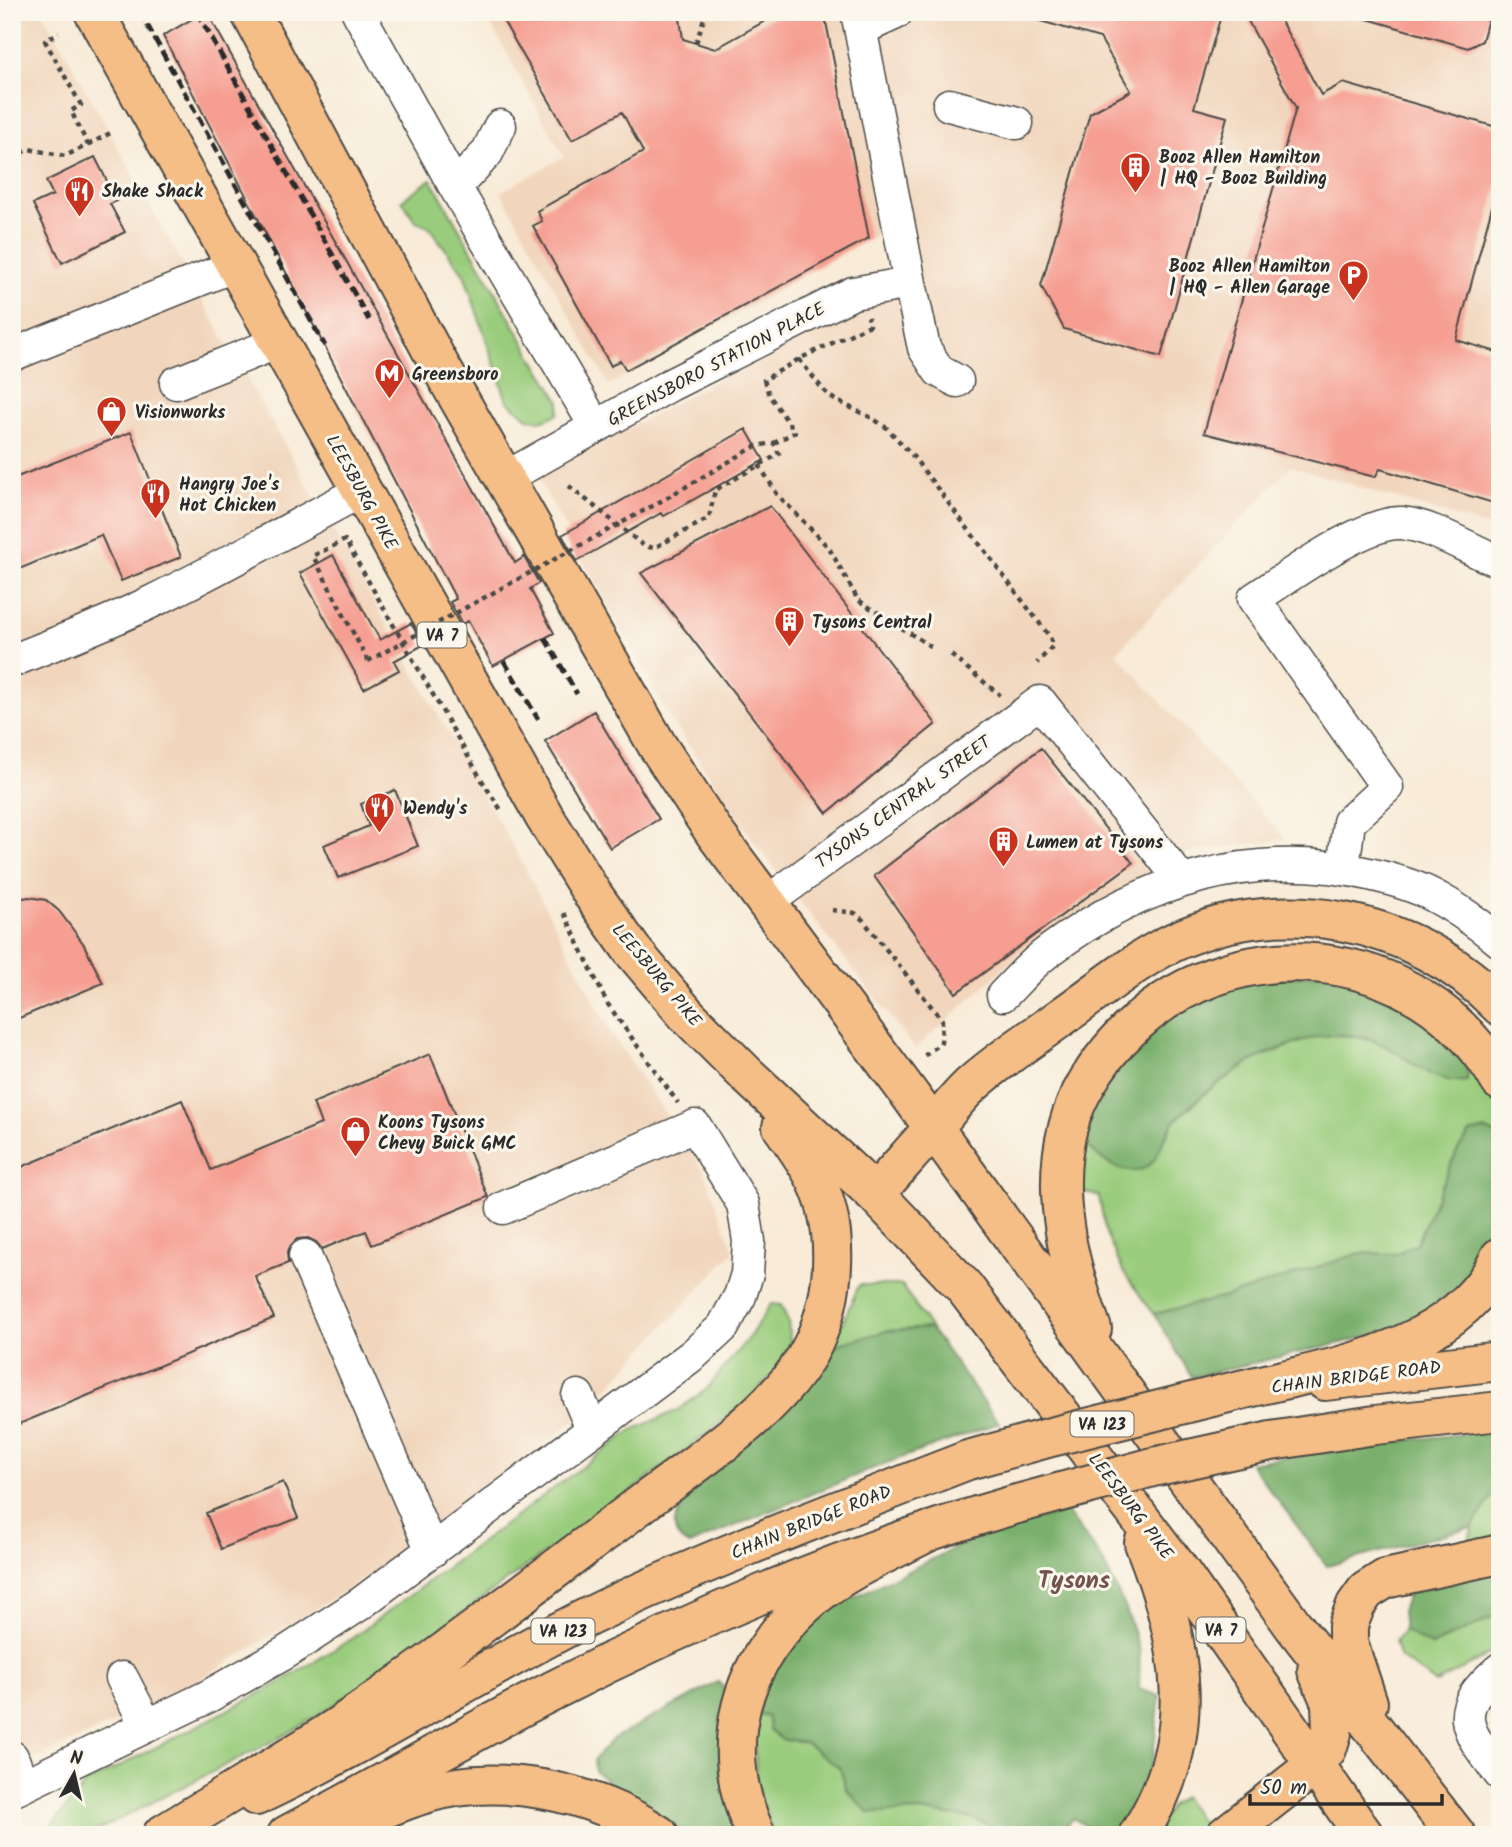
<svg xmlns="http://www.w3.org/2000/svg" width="1512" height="1847" font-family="Kalam,sans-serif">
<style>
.built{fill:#f1d5bc}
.green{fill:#99cc7c;stroke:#627c54;stroke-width:2}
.forest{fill:#7ab06c;stroke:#526e4c;stroke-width:2}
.building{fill:#f59e91}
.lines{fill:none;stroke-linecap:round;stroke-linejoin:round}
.minor-casing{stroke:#4a4845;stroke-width:35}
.major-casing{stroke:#4a4845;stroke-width:42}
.highway-casing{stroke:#4a4845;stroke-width:42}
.path{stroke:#4a4845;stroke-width:4.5;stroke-dasharray:5 5;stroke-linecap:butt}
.minor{stroke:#fff;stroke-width:32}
.major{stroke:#f6be87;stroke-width:38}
.highway{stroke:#f6be87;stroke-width:38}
.rail{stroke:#2b2b2b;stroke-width:5;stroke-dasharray:10 5;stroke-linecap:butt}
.major-bridge-casing{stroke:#4a4845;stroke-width:42;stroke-linecap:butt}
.path-bridge{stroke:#4a4845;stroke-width:4.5;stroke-dasharray:5 5;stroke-linecap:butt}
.major-bridge{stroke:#f6be87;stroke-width:38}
.labels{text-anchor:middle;stroke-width:6;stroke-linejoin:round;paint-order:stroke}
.shield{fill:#fbf7ec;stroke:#696865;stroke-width:2}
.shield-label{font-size:16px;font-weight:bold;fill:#2b2b2b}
.poi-label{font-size:18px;font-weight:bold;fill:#2b2b2b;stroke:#fbf7ec;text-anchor:start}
.street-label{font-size:18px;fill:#2b2b2b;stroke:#fbf7ec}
.district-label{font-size:24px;font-weight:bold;fill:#72534f;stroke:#fbf7ec}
</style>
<rect width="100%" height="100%" fill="#fbf7ec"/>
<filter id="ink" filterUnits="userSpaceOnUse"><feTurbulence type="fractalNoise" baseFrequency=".0143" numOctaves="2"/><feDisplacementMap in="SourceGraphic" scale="14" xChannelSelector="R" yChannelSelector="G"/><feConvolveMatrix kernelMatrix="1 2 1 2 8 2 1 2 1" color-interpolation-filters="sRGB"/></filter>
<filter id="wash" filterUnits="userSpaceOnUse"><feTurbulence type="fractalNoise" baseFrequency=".00686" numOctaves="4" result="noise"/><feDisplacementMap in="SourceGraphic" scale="28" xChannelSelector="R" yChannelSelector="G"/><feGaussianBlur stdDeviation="1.57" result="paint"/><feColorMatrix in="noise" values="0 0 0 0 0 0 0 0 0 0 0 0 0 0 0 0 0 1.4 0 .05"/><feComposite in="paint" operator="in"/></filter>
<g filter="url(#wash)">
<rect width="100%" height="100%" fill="#f8ebd8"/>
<path class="built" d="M12,12H43L210,314L519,857L610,1031L704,1171L734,1251L585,1412L413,1549L171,1697L12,1769Z
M484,12H1500V531L1291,466L1116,653L1286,839L1186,853L1031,944L915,1049L760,850L672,721L538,478L826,320L906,258L911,216L609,385L501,192L564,157Z"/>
<path class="green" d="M431,179L534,360L560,401L558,414L541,421L528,418L507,401L464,274L429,227L415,221L402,200Z
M1319,1035C1342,1035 1361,1035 1383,1045C1413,1059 1430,1084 1467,1081L1468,1063C1490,1086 1500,1103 1500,1136L1486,1130L1429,1217L1416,1244L1396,1254L1360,1253L1225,1297L1154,1314L1124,1273L1106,1234L1099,1196L1074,1189L1089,1109V1147C1102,1161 1113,1168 1132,1171L1155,1157L1173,1123L1210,1089L1256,1059Z
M859,1285H902L930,1328L887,1331L830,1351Z
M771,1304L781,1305L788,1321L791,1347L773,1374L744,1404L640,1485L334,1705L285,1735L88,1835H44L85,1784L278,1684L351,1639L632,1430L676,1411L707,1389L750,1336Z
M1500,1484V1536L1469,1542L1472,1527Z
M1500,1614V1648L1436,1683L1399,1657L1395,1641L1404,1630L1431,1646Z
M754,1712L768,1717L782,1740L805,1743L841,1768L846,1789L869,1813L920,1811L971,1818L1016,1835H773L756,1782Z
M1183,1797L1205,1827L1195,1835H1150L1172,1805Z"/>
<path class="forest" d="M1326,972L1415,1009L1468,1063L1467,1081C1432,1084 1414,1062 1386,1046C1342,1023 1299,1039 1258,1058C1237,1068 1187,1105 1173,1123C1165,1133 1162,1146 1156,1157C1138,1185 1106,1165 1089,1147V1109L1095,1094L1162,1019L1221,986Z
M1486,1130L1500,1136V1209L1481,1255L1458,1288L1422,1314L1396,1328L1354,1340L1192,1377L1154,1314L1225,1297L1360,1253L1396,1254L1416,1244L1457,1151L1470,1133Z
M930,1328L999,1423L881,1465L689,1545C660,1530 682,1506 696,1487L838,1344L887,1331Z
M1500,1430V1484L1472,1527L1327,1566L1250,1463L1345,1447Z
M1066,1511L1100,1556L1125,1607L1140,1652L1139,1689L1160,1696L1153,1756L1143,1791L1117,1835H1098L1074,1818L1056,1835H1016L971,1818L920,1811L869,1813L846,1789L840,1768L805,1743L782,1740L770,1730L768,1717L754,1712L776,1661L803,1630L829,1609L978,1537Z
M1500,1568V1614L1431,1646L1404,1630L1402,1611L1408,1594L1435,1582Z
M718,1682L725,1689L722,1762L739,1835H689L620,1791L595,1772L594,1759L614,1738Z"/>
<g id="blocks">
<path class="building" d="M204,12H207L515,563L524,557L539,583L530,589L554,633L493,666L468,621L462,624L450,602L456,599L163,36Z
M498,12H679L683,39L715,49L781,12H824L869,238L626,370L620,360L611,366L533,226L542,221L537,211L643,152L622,112L572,140Z
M1031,12H1222L1194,108L1227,117L1161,357L1064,329L1041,286L1090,113L1131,91L1100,38L1030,18Z
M1243,12H1276L1321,95L1343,83L1500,128V177L1456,340L1500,353V505L1380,469L1375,477L1204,433L1296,108Z
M1365,12H1490L1482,41L1468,48L1364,18Z
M95,157L117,201L110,204L125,232L62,263L33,204L53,195L46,181Z
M746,429L764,460L664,516L661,513L577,561L562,535Z
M131,432L181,557L121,581L101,535L12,572V479Z
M770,506L936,724L827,813L641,573Z
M333,555L380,640L411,623L423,645L394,661L399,670L364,689L300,573Z
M594,711L659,819L610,848L545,741Z
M1041,748L1133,863L956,993L874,876Z
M395,790L418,846L338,878L324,845L369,826L361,804Z
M29,897L46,900L59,911L83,943L103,983L12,1021V900Z
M430,1054L488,1197L372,1245L366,1231L322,1249L316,1242L308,1238L297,1239L291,1245L287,1253L288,1263L255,1276L274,1318L12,1427V1171L182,1100L211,1170L321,1124L313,1103Z
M283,1482L298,1518L221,1549L206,1513Z"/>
</g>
</g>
<g filter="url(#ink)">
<use href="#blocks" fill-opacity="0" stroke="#4a4845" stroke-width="2"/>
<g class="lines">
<defs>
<path id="minor" d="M358,12L455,187L596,427
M861,29L896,13
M949,105L1017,123
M455,187L487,153L500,126
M910,283L924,348L939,371L957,381
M12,355L236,265
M176,383L279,342
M505,478L670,385L853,293L910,283L857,12
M12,661C59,642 106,624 151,602C223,567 291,528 361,491
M1343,868L1349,822L1387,787L1254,599C1286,578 1365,521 1401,523C1432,526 1463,546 1491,558
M766,903L1040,702L1182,881
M1003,995C1018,980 1032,963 1049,951C1142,881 1254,847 1369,874C1391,879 1414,885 1434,896C1457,908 1480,925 1500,941
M305,1256L432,1551
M578,1396L592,1429
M1500,1669C1449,1711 1466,1730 1500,1774
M122,1678L147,1726
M12,1757L23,1786
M12,1791L207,1697L285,1653L360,1604L694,1354L723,1327L740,1296L747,1274L749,1241L743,1204L695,1126L503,1208"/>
<path id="major" d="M1325,1381L1500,1361
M1271,1441L1375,1425L1500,1411
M256,1796C371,1742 478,1671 592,1615C714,1556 842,1509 968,1460
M287,1835C377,1788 464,1736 554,1690C703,1614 857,1550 1017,1504"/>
<path id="highway" d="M94,12L544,816L593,895L632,950L686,1014L748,1076L875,1194L964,1287L1177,1567L1364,1835
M250,12L439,364L657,745L714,832L907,1091L1293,1625L1456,1835
M875,1194C895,1171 915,1149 935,1126C946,1113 957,1098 970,1086C998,1060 1032,1039 1063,1016C1096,993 1128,966 1164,947C1275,889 1414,917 1500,1006
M1092,1329C1069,1265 1050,1195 1068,1127C1076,1096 1096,1065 1118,1041C1226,922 1420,940 1500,1081
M1236,1391C1327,1368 1456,1353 1500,1257
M1368,1703L1348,1643V1625L1356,1605L1366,1591L1385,1579L1500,1554
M162,1835C229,1793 299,1754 364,1709C457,1645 546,1576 636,1508C693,1464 781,1411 813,1344C836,1295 840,1230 816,1180C807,1162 794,1144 782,1127
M321,1835C354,1822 387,1806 421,1795C499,1771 593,1791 659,1835
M756,1835C714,1745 740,1659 814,1597C847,1569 892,1551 930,1531
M1138,1835C1201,1739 1184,1644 1144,1543
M1226,1835L1314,1766L1327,1749L1332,1733L1331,1703L1317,1670"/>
</defs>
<use href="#minor" class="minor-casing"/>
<use href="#major" class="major-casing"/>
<use href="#highway" class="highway-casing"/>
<path class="path" d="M696,43L706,12
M88,145L114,131
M12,157L29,149L65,156L88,145L71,111L81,105L45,41L59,33
M799,359L825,392L835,400L872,418L887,428L912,455L1050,637L1053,646L1037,663
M774,443L795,432L769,395L764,380L799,359L870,325L868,317
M759,465L777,494L829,548L858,600L933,648
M569,486L644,546L654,548L709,518L715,490L779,454L774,443L756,446L656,504
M951,655L1000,695
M368,661L313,556L345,540L481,779L501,810
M832,910L855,913L863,920L942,1020L941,1043L924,1056
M564,913L607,1003L678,1103"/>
<use href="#minor" class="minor"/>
<use href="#major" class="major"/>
<use href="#highway" class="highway"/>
<path class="rail" d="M140,12L325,346
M197,12L369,320
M545,638L577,694
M504,661L538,719"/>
<defs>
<path id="major-bridge" d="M968,1460L1051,1437L1236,1391
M1017,1504L1153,1467L1271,1441"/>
</defs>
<use href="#major-bridge" class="major-bridge-casing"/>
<path class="path-bridge" d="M368,661L656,504"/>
<use href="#major-bridge" class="major-bridge"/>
</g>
</g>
<defs>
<symbol id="building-pin" viewBox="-11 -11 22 30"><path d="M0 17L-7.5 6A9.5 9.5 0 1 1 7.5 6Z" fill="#c8321e" stroke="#fbf7ec"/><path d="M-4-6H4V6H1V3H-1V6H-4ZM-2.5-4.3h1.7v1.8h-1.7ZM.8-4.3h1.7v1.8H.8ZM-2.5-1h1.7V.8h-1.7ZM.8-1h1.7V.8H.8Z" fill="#fff"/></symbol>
<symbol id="restaurant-pin" viewBox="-11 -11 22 30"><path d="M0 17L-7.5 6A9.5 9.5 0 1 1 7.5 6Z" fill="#c8321e" stroke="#fbf7ec"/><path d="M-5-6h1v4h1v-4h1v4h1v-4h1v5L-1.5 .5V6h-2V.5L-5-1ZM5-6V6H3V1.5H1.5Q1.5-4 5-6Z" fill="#fff"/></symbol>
<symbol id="parking-pin" viewBox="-11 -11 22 30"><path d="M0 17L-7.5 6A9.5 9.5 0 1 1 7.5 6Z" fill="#c8321e" stroke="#fbf7ec"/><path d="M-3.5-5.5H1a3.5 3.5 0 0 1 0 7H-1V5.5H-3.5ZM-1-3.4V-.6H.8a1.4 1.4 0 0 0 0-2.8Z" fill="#fff"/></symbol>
<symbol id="metro-pin" viewBox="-11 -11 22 30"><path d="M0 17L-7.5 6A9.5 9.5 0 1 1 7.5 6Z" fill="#c8321e" stroke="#fbf7ec"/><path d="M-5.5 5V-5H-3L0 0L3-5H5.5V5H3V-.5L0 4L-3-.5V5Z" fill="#fff"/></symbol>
<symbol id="shop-pin" viewBox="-11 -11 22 30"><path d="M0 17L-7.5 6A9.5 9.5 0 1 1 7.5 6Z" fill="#c8321e" stroke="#fbf7ec"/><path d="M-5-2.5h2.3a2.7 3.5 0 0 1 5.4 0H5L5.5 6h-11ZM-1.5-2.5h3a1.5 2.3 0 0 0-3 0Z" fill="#fff"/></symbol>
</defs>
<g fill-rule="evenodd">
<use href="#building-pin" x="1118" y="150" width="35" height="47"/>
<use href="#restaurant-pin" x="62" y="174" width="35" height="47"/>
<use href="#parking-pin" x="1336" y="258" width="35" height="47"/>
<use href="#metro-pin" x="372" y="356" width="35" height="47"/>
<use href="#shop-pin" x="94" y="394" width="35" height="47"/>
<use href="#restaurant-pin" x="138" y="476" width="35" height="47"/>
<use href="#building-pin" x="772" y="604" width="35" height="47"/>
<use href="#restaurant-pin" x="362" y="790" width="35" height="47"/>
<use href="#building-pin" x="986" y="824" width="35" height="47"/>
<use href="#shop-pin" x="338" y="1114" width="35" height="47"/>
</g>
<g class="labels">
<g class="shield">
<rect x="417.5" y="622.5" width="49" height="25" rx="5"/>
<rect x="1070.5" y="1411.5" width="63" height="25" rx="5"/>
<rect x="1196.5" y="1617.5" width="49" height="25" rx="5"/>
<rect x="531.5" y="1618.5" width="63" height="25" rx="5"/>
</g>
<g class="shield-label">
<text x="442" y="641">VA 7</text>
<text x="1102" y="1430">VA 123</text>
<text x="1221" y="1636">VA 7</text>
<text x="563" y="1637">VA 123</text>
</g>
<g class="poi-label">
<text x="1159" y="163">Booz Allen Hamilton<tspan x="1159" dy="21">| HQ - Booz Building</tspan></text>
<text x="102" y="197">Shake Shack</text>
<text x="1330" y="272" text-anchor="end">Booz Allen Hamilton<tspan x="1330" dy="21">| HQ - Allen Garage</tspan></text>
<text x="412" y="380">Greensboro</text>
<text x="135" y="418">Visionworks</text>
<text x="179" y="490">Hangry Joe's<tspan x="179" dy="21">Hot Chicken</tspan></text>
<text x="812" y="628">Tysons Central</text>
<text x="403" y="814">Wendy's</text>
<text x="1026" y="848">Lumen at Tysons</text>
<text x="378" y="1128">Koons Tysons<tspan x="378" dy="21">Chevy Buick GMC</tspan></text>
</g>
<g class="street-label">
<text transform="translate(716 364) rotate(-28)" y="6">GREENSBORO STATION PLACE</text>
<text transform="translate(362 492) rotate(61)" y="6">LEESBURG PIKE</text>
<text transform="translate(903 802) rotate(-36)" y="6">TYSONS CENTRAL STREET</text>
<text transform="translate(657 975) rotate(50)" y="6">LEESBURG PIKE</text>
<text transform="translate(1356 1377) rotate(-7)" y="6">CHAIN BRIDGE ROAD</text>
<text transform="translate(1131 1506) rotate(53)" y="6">LEESBURG PIKE</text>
<text transform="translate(811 1522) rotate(-22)" y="6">CHAIN BRIDGE ROAD</text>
</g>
<g class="district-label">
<text x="1074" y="1588">Tysons</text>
</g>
</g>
<rect width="1512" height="1847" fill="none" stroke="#fbf7ec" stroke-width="42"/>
<g transform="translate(74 1774) rotate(8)" stroke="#fbf7ec" stroke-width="5" paint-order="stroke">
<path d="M0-5L12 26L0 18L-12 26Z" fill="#2b2b2b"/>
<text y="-10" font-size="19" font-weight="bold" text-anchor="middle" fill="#2b2b2b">N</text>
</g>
<path d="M1250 1794v10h192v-10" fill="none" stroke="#2b2b2b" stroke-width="3.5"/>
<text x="1260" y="1794" font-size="21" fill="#2b2b2b" stroke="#fbf7ec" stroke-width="5" paint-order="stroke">50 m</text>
</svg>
